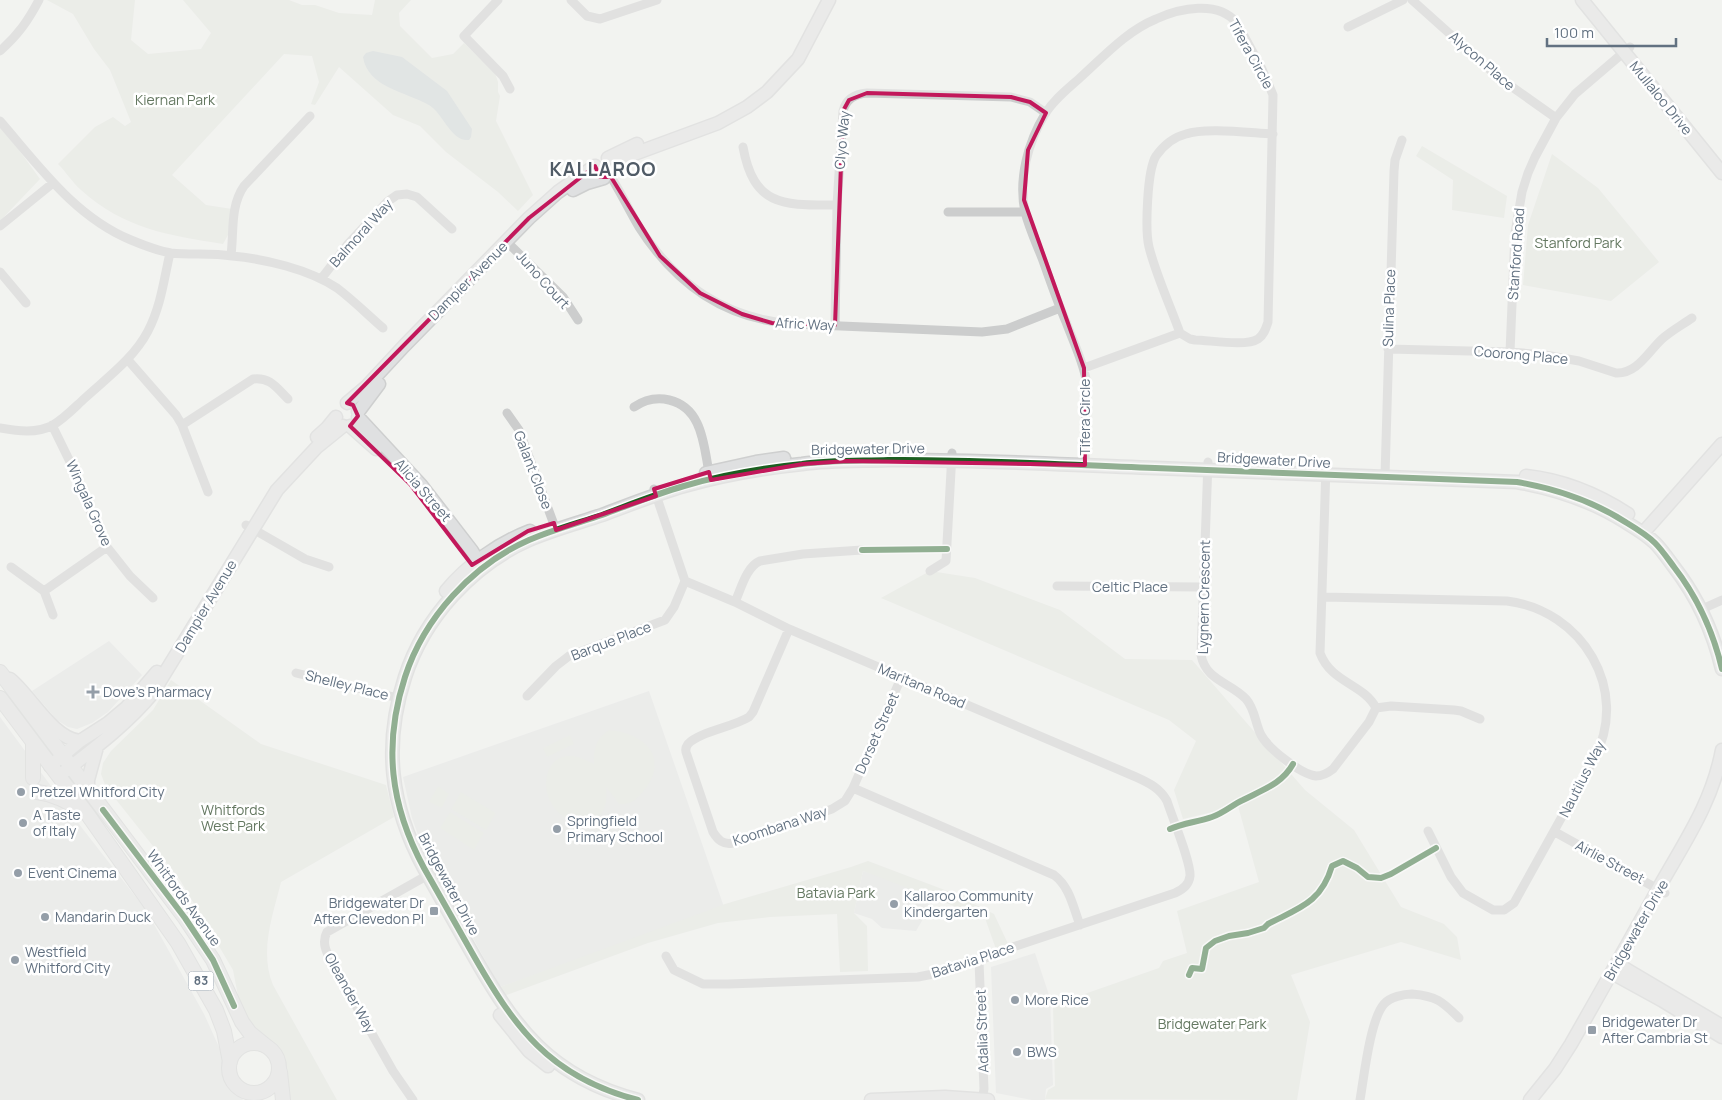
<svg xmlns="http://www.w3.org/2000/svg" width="1722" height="1100" font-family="Manrope,sans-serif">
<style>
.built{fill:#e2e4e3}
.green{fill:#e2e6de}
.water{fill:#ccd4d6}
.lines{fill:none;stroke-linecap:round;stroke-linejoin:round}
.secondary-casing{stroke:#cecfcf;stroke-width:15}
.primary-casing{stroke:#cfd0cf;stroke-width:16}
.street{stroke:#cccdcd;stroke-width:9}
.secondary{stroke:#dfe0e1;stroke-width:12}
.primary{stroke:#dfe0e1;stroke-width:14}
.cycleway-casing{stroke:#fff;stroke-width:9}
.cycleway{stroke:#1b5e20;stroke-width:6}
.marked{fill:none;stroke:#c2185b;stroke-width:4;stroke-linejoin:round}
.poi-dot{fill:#949ea8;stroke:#fff;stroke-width:2}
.labels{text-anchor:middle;stroke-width:5;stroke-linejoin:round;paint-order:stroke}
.shield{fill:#fff;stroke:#919ca7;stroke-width:1}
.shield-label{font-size:12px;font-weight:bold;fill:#627181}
.street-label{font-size:14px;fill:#627181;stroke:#fff}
.park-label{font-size:14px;fill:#647861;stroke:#fff}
.poi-label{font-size:14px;fill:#627181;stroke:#fff;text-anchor:start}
.district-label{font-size:19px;font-weight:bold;letter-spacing:1px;fill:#505b66;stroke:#fff}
</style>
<rect width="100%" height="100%" fill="#f2f3f0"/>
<path class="built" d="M109,641L142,675L108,712L92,723L77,729L68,727L57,720L32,691Z
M649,691L724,907L500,987L422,846L412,818L403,777Z
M0,717L82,828L146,910L204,1014L243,1100H0Z
M863,871L937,895L916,931L882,928L872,919L854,913Z
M1035,953L1050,998L1053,1085L1046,1089L1045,1100H1032L996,1093L991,967Z"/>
<path class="green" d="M47,0H135L131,40L148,54L201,49L211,33L183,0H289L302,5H315L339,13L372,15L375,0H411L399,13L400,26L432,58L453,54L464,43L495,73L498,82V92L500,96L496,121L533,195L518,211L498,192L446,152L420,126L393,115L339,67L315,105L311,104L319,82L312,56L284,54L172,175L206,205L232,209L228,235L223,244C167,235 125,229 81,190C72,182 66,172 58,164L95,127L113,117L125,126L131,122L110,70L94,49L73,14Z
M0,124L40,179L0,221Z
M1422,146L1507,196L1504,218L1452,210L1453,180L1416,156Z
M1552,154L1598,188L1659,262L1611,301L1523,285L1528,225Z
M930,571L975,578L1060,610L1125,659L1192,660L1305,790L1354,830L1401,907L1444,924L1457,937L1461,960L1401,942L1291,975L1310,1022L1297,1100L1045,1099L1048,1090L1055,1086L1053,1005L1159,968L1163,961L1187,953L1177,911L1259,882L1238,806L1183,819L1174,790L1196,741L1169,720L881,598Z
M171,680L261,744L386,785L394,817L281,882C273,915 259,951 273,985L337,1100H285L283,1059L273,1043L258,1033L241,1011L233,970L180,880L106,787L101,774L103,763L111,751L153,710Z
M609,730C647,733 671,760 642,793C635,801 630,805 619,804L606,787C613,842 547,827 546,785C546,776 548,768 555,761C568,751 581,757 594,764C593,749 596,738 609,730Z
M570,735L574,744L547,757L543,748Z
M438,786L449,794L442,808L429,802Z
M461,792L496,813L486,830L451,809Z
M450,812L484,833L474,850L440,828Z
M868,861L950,892L994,914L1010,948L997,952L985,918L863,871L854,913L867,926L868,971L840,972L837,914L770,917L718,923L648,943L501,997L500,987L725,904L851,867Z"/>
<path class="water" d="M373,51L402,57L447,91L472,129L471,137L469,140C451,142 443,113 429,105C407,92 368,88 363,57L366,53Z"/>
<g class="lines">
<defs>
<path id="secondary" d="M1582,0L1722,173
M608,158L637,144
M616,169L634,154L718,123L747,107L767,92L798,59L829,0
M573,190L587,183L604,178
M347,403L366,387L404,346L529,218L558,192L595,166
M358,412L379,384
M358,417L421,485L472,551L482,568
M350,426L376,449
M317,437L327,428L336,417
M706,473L756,462L784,458
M1526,476C1563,480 1597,494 1628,514
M1643,533L1722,444
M446,591C467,565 499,543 530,531
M10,679C31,696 53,739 80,741
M50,766L80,741L108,723L127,707L157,672
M64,772C95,748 127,724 152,694L277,490L317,447L343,426
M88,790V780L97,747
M1617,964L1722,1026
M1612,973L1663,1001L1722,1037
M500,1015L529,1051L548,1066
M638,1100C549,1077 514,1027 471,951C455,923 440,896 424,868C390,805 383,745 405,677C424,618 472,565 529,540C552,530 578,523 602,515C629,505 656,494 684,486C722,475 763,468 802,464C830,460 860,461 888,460C977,459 1066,465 1155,468C1276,473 1397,478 1517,482C1557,489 1593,501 1627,523C1637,529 1647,535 1655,543C1662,550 1668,559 1674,567C1698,598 1713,631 1722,669
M871,1100L945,1097L988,1100
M1530,1100L1555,1069L1571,1044C1600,993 1629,942 1657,891C1683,844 1712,804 1722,750"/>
<path id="primary" d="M0,672L185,918L213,960L242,1022L250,1033L266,1046
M0,698L88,815L178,943L216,1010L224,1031L230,1062
M33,742V778
M37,792C54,794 66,801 81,810
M229 1068a25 25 0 1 1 50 0a25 25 0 1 1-50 0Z
M280,1072L283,1100"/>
</defs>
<use href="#secondary" class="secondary-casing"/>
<use href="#primary" class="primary-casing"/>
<path class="street" d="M498,0L464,36L503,76L510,89
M571,0L587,16L600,19L657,0
M1412,0L1498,77L1556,118
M1348,27L1403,0
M0,51C18,35 28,21 39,0
M0,121C39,166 75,217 131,240C143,245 158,251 171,253C191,255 212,253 232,256C265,259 308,269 337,288C353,300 368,315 383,328
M743,147C754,208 785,205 837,205
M611,177C621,193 629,210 639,227C676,285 725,319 794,324L982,332L1007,329L1060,308
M948,212H1025
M0,226L53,183
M507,242L563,297L578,320
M231,255C234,232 230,206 244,186L310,116
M0,272L26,303
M321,279L348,244L387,202L397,195L407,194L417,197L452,229
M835,325L837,205L843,111C846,99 855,94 867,93L1011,97L1030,102L1046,113
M1180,333C1170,305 1156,275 1149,247C1145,231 1147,170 1156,156C1163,146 1174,137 1186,134C1205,127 1251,133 1273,134
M1388,349L1510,352L1545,355L1579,361L1616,373C1637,374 1648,352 1662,339C1671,331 1682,325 1692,318
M1510,352L1515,233L1522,192L1528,173L1535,157L1556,118L1575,94L1630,47
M128,360L176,415L182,425L208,492
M1084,368L1180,333L1190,339L1195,340C1209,340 1246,347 1258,339C1264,335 1266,328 1268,322L1273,95L1262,69L1237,23C1218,0 1180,8 1156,19C1127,31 1105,55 1082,76C1069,88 1054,99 1045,114C1028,142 1018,179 1025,212C1029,228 1036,243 1042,258C1050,280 1057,301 1066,322C1073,341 1082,359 1086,379L1085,465
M634,407C656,392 685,398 697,423C705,439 706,460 710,477
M507,413L519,430L556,530
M52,425L74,470L93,518L107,547L130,576L153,598
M182,425L253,379C270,377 276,387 288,399
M0,428C17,431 37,434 53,425C65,418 75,407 85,398C108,377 134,358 148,331C161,306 164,279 170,253
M1208,462L1201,655C1206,681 1230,682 1246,699C1255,709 1255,723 1261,735C1268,748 1300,774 1316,776C1323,776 1328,773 1333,769L1369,722L1376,708C1364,684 1331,683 1320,653L1326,467
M1385,476L1394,171L1395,160L1402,140
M654,489L685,581L735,602L789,629L1136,777C1149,783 1160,788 1167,801C1172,817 1191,862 1190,876C1189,885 1182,890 1175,893L1004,950L979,961L938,973L918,977L728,984H703L674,970L666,956
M246,525L305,559L329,567
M11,567L44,591L53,615
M930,571L946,561L952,453
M1057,586L1203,587
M44,591L107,547
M1323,597L1507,601C1582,610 1631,690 1594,759L1514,903L1504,910H1493L1463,893L1451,877L1428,831
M735,602C741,589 746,567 760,561L803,554L862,550
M1702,609L1722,600
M789,629L753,712L749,717C733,727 699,732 688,744C685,748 685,751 687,755L713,832C718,840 723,845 733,843L832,809L845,801L853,788L1054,875C1070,887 1073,907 1080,925
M296,673L398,698
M527,696L556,666L569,656L665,620L674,607L685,581
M1376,708L1391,706L1454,710L1461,711L1480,719
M853,788L901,678
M1555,832L1665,893
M979,961L984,1089L982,1100
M413,1100L393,1071L332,963C327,953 321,943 327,932L428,875
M1360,1100C1364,1077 1370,1020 1384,1004C1390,997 1404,994 1412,994C1436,996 1442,1001 1459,1018"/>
<use href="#secondary" class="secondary"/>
<use href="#primary" class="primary"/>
<defs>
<path id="cycleway" d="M862,550L947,549
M103,810L185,918L213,960L234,1006
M1170,829C1183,823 1198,822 1212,817C1224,813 1232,805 1243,800C1262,790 1282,784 1293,764
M1189,975L1192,968L1202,969L1206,948L1215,941L1229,936L1248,933L1264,928L1268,924C1299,908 1321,903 1332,866L1343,861L1357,868L1368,877L1381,878L1391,874L1436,848
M638,1100C549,1077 514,1027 471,951C455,923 440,896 424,868C390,805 383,745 405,677C424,618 472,565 529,540C552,530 578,523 602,515C629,505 656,494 684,486C722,475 763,468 802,464C830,460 860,461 888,460C977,459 1066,465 1155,468C1276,473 1397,478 1517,482C1557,489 1593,501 1627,523C1637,529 1647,535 1655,543C1662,550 1668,559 1674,567C1698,598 1713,631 1722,669"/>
</defs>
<use href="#cycleway" class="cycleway-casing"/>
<use href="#cycleway" class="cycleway"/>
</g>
<path d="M0 0H1722V1100H0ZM867,93L1011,97L1030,102L1046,113L1028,150L1024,200L1084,368L1085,465L847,461L803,464L711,480L709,472L654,489L656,496L556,530L554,523L528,531L472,565L410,484L350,426L358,416L353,405L347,403L529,218L595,166L600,177H611L660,256L700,293L742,314L772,323L835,325L843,111L849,100Z" fill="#f2f3f0" fill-opacity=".55" fill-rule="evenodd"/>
<path class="marked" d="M867,93L1011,97L1030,102L1046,113L1028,150L1024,200L1084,368L1085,465L847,461L803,464L711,480L709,472L654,489L656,496L556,530L554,523L528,531L472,565L410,484L350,426L358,416L353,405L347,403L529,218L595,166L600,177H611L660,256L700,293L742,314L772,323L835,325L843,111L849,100Z"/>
<g class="poi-dot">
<path d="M90.5 684.5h5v5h5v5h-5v5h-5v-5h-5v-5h5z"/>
<circle cx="21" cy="792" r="5"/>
<circle cx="23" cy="823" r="5"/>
<circle cx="557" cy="829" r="5"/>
<circle cx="18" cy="873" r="5"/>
<circle cx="894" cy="904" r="5"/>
<rect x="429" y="906" width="10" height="10" rx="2.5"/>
<circle cx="45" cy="917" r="5"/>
<circle cx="15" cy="960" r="5"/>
<circle cx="1015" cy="1000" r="5"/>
<rect x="1587" y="1025" width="10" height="10" rx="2.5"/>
<circle cx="1017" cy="1052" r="5"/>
</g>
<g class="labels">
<rect class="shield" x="188.5" y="971.5" width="25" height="19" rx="4"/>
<g class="shield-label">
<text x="201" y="985">83</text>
</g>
<g class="street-label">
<text transform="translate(1251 54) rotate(61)" y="5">Tifera Circle</text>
<text transform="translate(1482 61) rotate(41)" y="5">Alycon Place</text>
<text transform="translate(1661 98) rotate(51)" y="5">Mullaloo Drive</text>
<text transform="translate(842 140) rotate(-85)" y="5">Clyo Way</text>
<text transform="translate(361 233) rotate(-48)" y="5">Balmoral Way</text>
<text transform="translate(1516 254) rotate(-86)" y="5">Stanford Road</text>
<text transform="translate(543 280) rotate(48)" y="5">Juno Court</text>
<text transform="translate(468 281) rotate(-45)" y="5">Dampier Avenue</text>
<text transform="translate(1389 308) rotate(-88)" y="5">Sulina Place</text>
<text transform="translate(805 324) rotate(3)" y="5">Afric Way</text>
<text transform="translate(1521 355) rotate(5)" y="5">Coorong Place</text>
<text transform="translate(1085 417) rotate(-90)" y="5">Tifera Circle</text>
<text transform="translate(868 449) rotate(-1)" y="5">Bridgewater Drive</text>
<text transform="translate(1274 460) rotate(3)" y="5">Bridgewater Drive</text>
<text transform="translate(533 470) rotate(69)" y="5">Galant Close</text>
<text transform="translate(423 490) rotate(49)" y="5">Alicia Street</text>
<text transform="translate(89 503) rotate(66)" y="5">Wingala Grove</text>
<text x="1130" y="592">Celtic Place</text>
<text transform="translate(1204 597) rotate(-89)" y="5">Lygnern Crescent</text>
<text transform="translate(206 606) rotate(-59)" y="5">Dampier Avenue</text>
<text transform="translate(611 641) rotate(-21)" y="5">Barque Place</text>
<text transform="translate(347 685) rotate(14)" y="5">Shelley Place</text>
<text transform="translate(922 686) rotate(23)" y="5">Maritana Road</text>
<text transform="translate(877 733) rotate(-66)" y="5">Dorset Street</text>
<text transform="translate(1582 779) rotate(-63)" y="5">Nautilus Way</text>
<text transform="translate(780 826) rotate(-18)" y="5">Koombana Way</text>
<text transform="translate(1610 862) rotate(28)" y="5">Airlie Street</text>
<text transform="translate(449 884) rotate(62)" y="5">Bridgewater Drive</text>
<text transform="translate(184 898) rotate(54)" y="5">Whitfords Avenue</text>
<text transform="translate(1636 930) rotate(-60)" y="5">Bridgewater Drive</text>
<text transform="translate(973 960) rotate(-18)" y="5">Batavia Place</text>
<text transform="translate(350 993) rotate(61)" y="5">Oleander Way</text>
<text transform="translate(982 1031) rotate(-92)" y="5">Adalia Street</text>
</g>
<g class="park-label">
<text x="175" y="105">Kiernan Park</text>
<text x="1578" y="248">Stanford Park</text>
<text x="233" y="815">Whitfords<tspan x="233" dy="16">West Park</tspan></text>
<text x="836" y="898">Batavia Park</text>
<text x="1212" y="1029">Bridgewater Park</text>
</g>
<g class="poi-label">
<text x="103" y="697">Dove's Pharmacy</text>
<text x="31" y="797">Pretzel Whitford City</text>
<text x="33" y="820">A Taste<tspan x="33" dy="16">of Italy</tspan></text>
<text x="567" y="826">Springfield<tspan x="567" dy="16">Primary School</tspan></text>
<text x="28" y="878">Event Cinema</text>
<text x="904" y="901">Kallaroo Community<tspan x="904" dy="16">Kindergarten</tspan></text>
<text x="424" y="908" text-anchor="end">Bridgewater Dr<tspan x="424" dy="16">After Clevedon Pl</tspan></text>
<text x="55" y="922">Mandarin Duck</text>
<text x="25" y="957">Westfield<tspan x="25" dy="16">Whitford City</tspan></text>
<text x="1025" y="1005">More Rice</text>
<text x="1602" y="1027">Bridgewater Dr<tspan x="1602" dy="16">After Cambria St</tspan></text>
<text x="1027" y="1057">BWS</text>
</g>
<g class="district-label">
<text x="603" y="176">KALLAROO</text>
</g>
</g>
<path d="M1547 38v8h129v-8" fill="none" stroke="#627181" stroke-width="2.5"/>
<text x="1554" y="38" font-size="15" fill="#627181" stroke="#ffffff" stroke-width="4" paint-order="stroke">100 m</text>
</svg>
